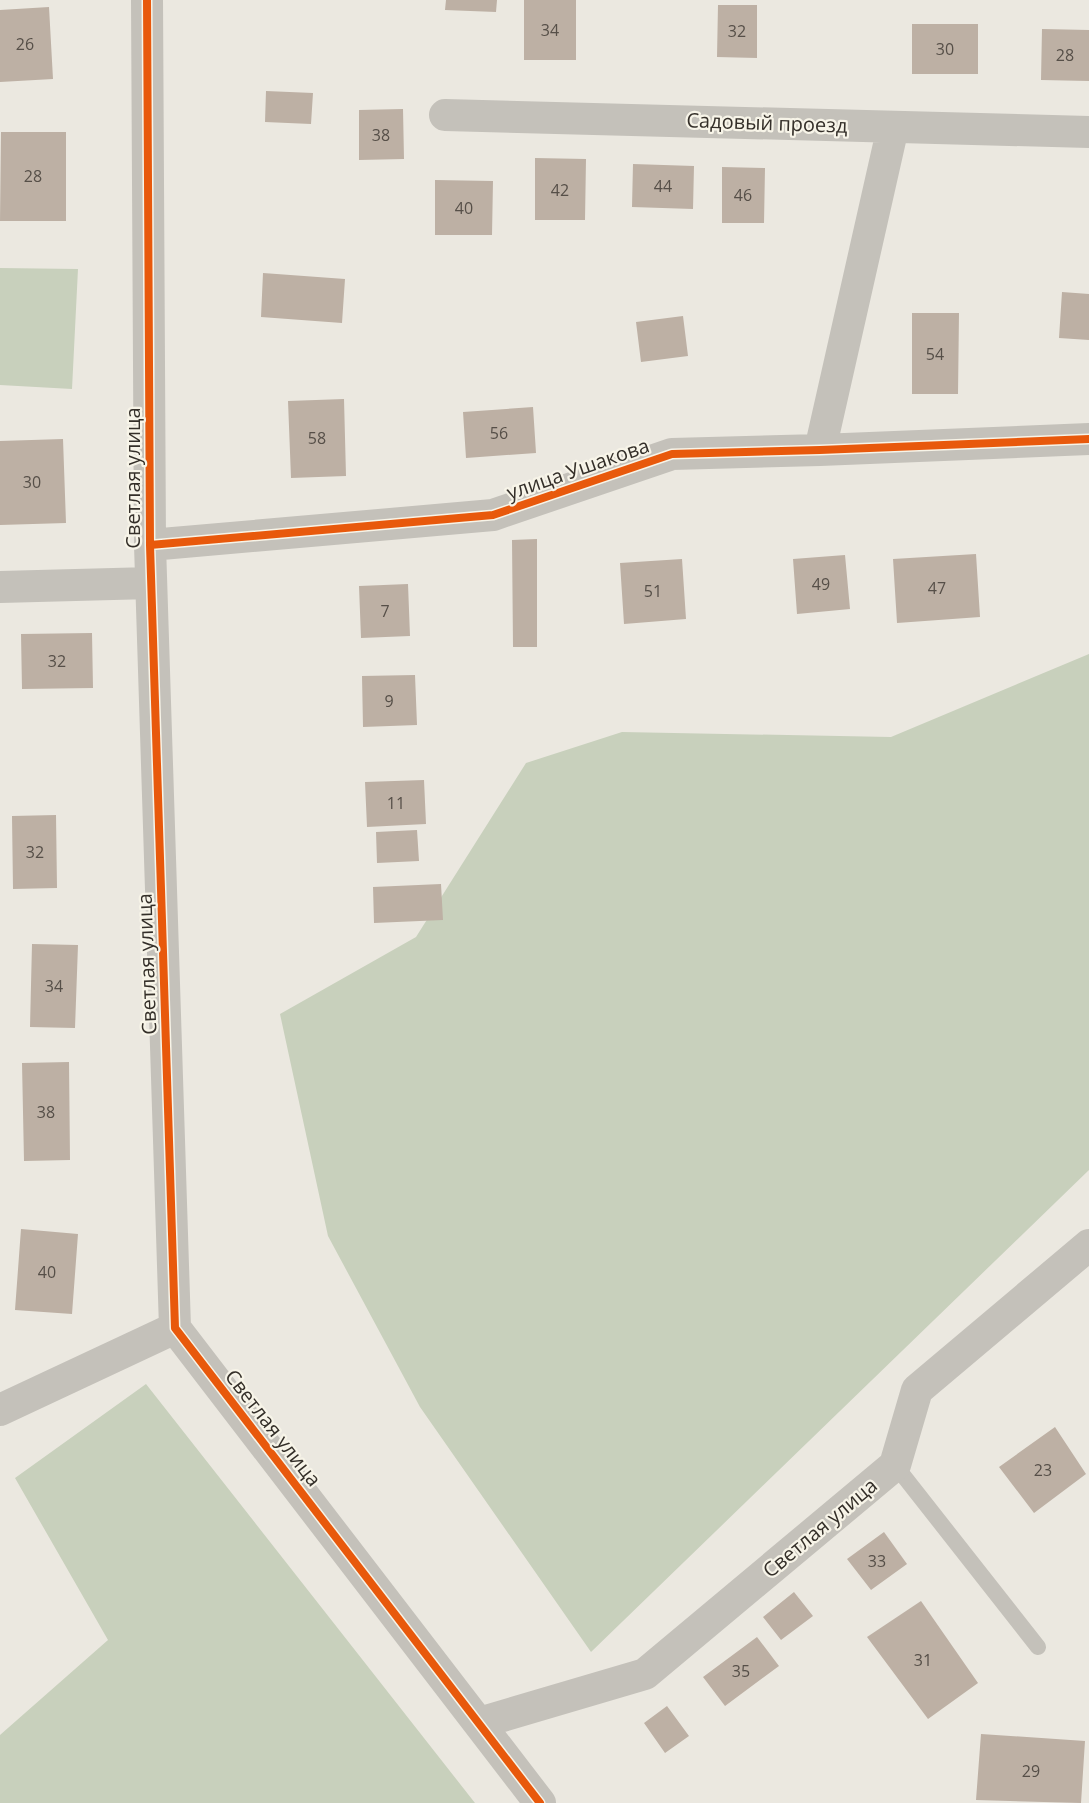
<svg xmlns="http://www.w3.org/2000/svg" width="1089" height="1803" font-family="'Open Sans',sans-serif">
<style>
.green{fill:#c8d0bc}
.building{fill:#bdb0a4}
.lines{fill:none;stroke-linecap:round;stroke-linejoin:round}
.lane{stroke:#c4c1ba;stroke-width:16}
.street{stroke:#c4c1ba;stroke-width:32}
.cycleway-casing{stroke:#f7f4e8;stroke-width:11}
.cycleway{stroke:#e8590c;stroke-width:8}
.labels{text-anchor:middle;stroke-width:4.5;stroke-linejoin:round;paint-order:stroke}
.number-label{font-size:16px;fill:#564f48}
.street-label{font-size:20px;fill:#342f29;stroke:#f7f4e8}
</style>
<rect width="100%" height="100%" fill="#ebe8e0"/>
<path class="green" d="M0,268L78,269L72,389L0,385Z
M1089,654V1170L591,1652L420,1407L328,1236L280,1014L416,937L526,763L622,732L891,737Z
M146,1384L475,1803H0V1735L108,1640L15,1478Z"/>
<path class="building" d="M446,0H497L496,12L445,10Z
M524,0H576V60H524Z
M718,5H757V58L717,57Z
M49,7L53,79L0,82V10Z
M912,24H978V74H912Z
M1042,29L1089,30V81L1041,80Z
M266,91L313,93L311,124L265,122Z
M403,109L404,159L359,160V110Z
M1,132H66V221H0Z
M535,158L586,159L585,220H535Z
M633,164L694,166L693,209L632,207Z
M722,167L765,168L764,223H722Z
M435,180L493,181L492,235H435Z
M263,273L345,279L342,323L261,317Z
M1062,292L1089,294V340L1059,338Z
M912,313H959L958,394H912Z
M683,316L688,356L641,362L636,322Z
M344,399L346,476L291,478L288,401Z
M533,407L536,453L466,458L463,412Z
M63,439L66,523L0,525V441Z
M537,539V647H513L512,540Z
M976,554L980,617L897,623L893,559Z
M845,555L850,609L797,614L793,559Z
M682,559L686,619L624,624L620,563Z
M408,584L410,636L361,638L359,586Z
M92,633L93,688L22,689L21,634Z
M415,675L417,725L363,727L362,676Z
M424,780L426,824L367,827L365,782Z
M56,815L57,888L13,889L12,816Z
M417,830L419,861L377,863L376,832Z
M441,884L443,920L374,923L373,887Z
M32,944L78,945L75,1028L30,1027Z
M69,1062L70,1160L24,1161L22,1063Z
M21,1229L78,1234L72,1314L15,1310Z
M1055,1427L1086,1474L1034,1513L999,1467Z
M884,1532L907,1564L871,1590L847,1559Z
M794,1592L813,1616L781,1640L763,1617Z
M921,1601L978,1683L928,1719L867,1637Z
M757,1637L779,1666L725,1706L703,1677Z
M667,1706L689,1736L665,1753L644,1723Z
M981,1734L1085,1741L1081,1803L976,1800Z"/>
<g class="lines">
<path class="lane" d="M895,1465L1038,1647"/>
<path class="street" d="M147,0L150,545L175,1328L540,1803
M445,115L1089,132
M820,450L893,127
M150,545L493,515L672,454L820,450L1089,439
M0,587L151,583
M0,1410L175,1328
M479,1723L645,1674L895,1465L917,1390L1089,1245"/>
<defs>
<path id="cycleway" d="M147,0L150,545L175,1328L540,1803
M150,545L493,515L672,454L820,450L1089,439"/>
</defs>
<use href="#cycleway" class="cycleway-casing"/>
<use href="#cycleway" class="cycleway"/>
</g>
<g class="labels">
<g class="number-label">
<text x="550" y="36">34</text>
<text x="737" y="37">32</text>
<text x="25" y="50">26</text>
<text x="945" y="55">30</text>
<text x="1065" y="61">28</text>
<text x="381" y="141">38</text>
<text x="33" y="182">28</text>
<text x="663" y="192">44</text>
<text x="560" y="196">42</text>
<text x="743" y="201">46</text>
<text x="464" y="214">40</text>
<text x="935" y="360">54</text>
<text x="499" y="439">56</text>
<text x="317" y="444">58</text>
<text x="32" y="488">30</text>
<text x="821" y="590">49</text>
<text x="937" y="594">47</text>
<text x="653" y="597">51</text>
<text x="385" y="617">7</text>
<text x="57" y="667">32</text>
<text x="389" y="707">9</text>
<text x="396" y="809">11</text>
<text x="35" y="858">32</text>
<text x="54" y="992">34</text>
<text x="46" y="1118">38</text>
<text x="47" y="1278">40</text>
<text x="1043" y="1476">23</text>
<text x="877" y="1567">33</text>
<text x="923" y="1666">31</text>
<text x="741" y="1677">35</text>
<text x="1031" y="1777">29</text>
</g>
<g class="street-label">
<text transform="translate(767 123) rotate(2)" y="7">Садовый проезд</text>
<text transform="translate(578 469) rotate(-19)" y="7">улица Ушакова</text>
<text transform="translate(133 478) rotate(-90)" y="7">Светлая улица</text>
<text transform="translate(147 964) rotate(-92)" y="7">Светлая улица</text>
<text transform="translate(273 1428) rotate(52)" y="7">Светлая улица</text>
<text transform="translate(820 1528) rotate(-40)" y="7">Светлая улица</text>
</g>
</g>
</svg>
